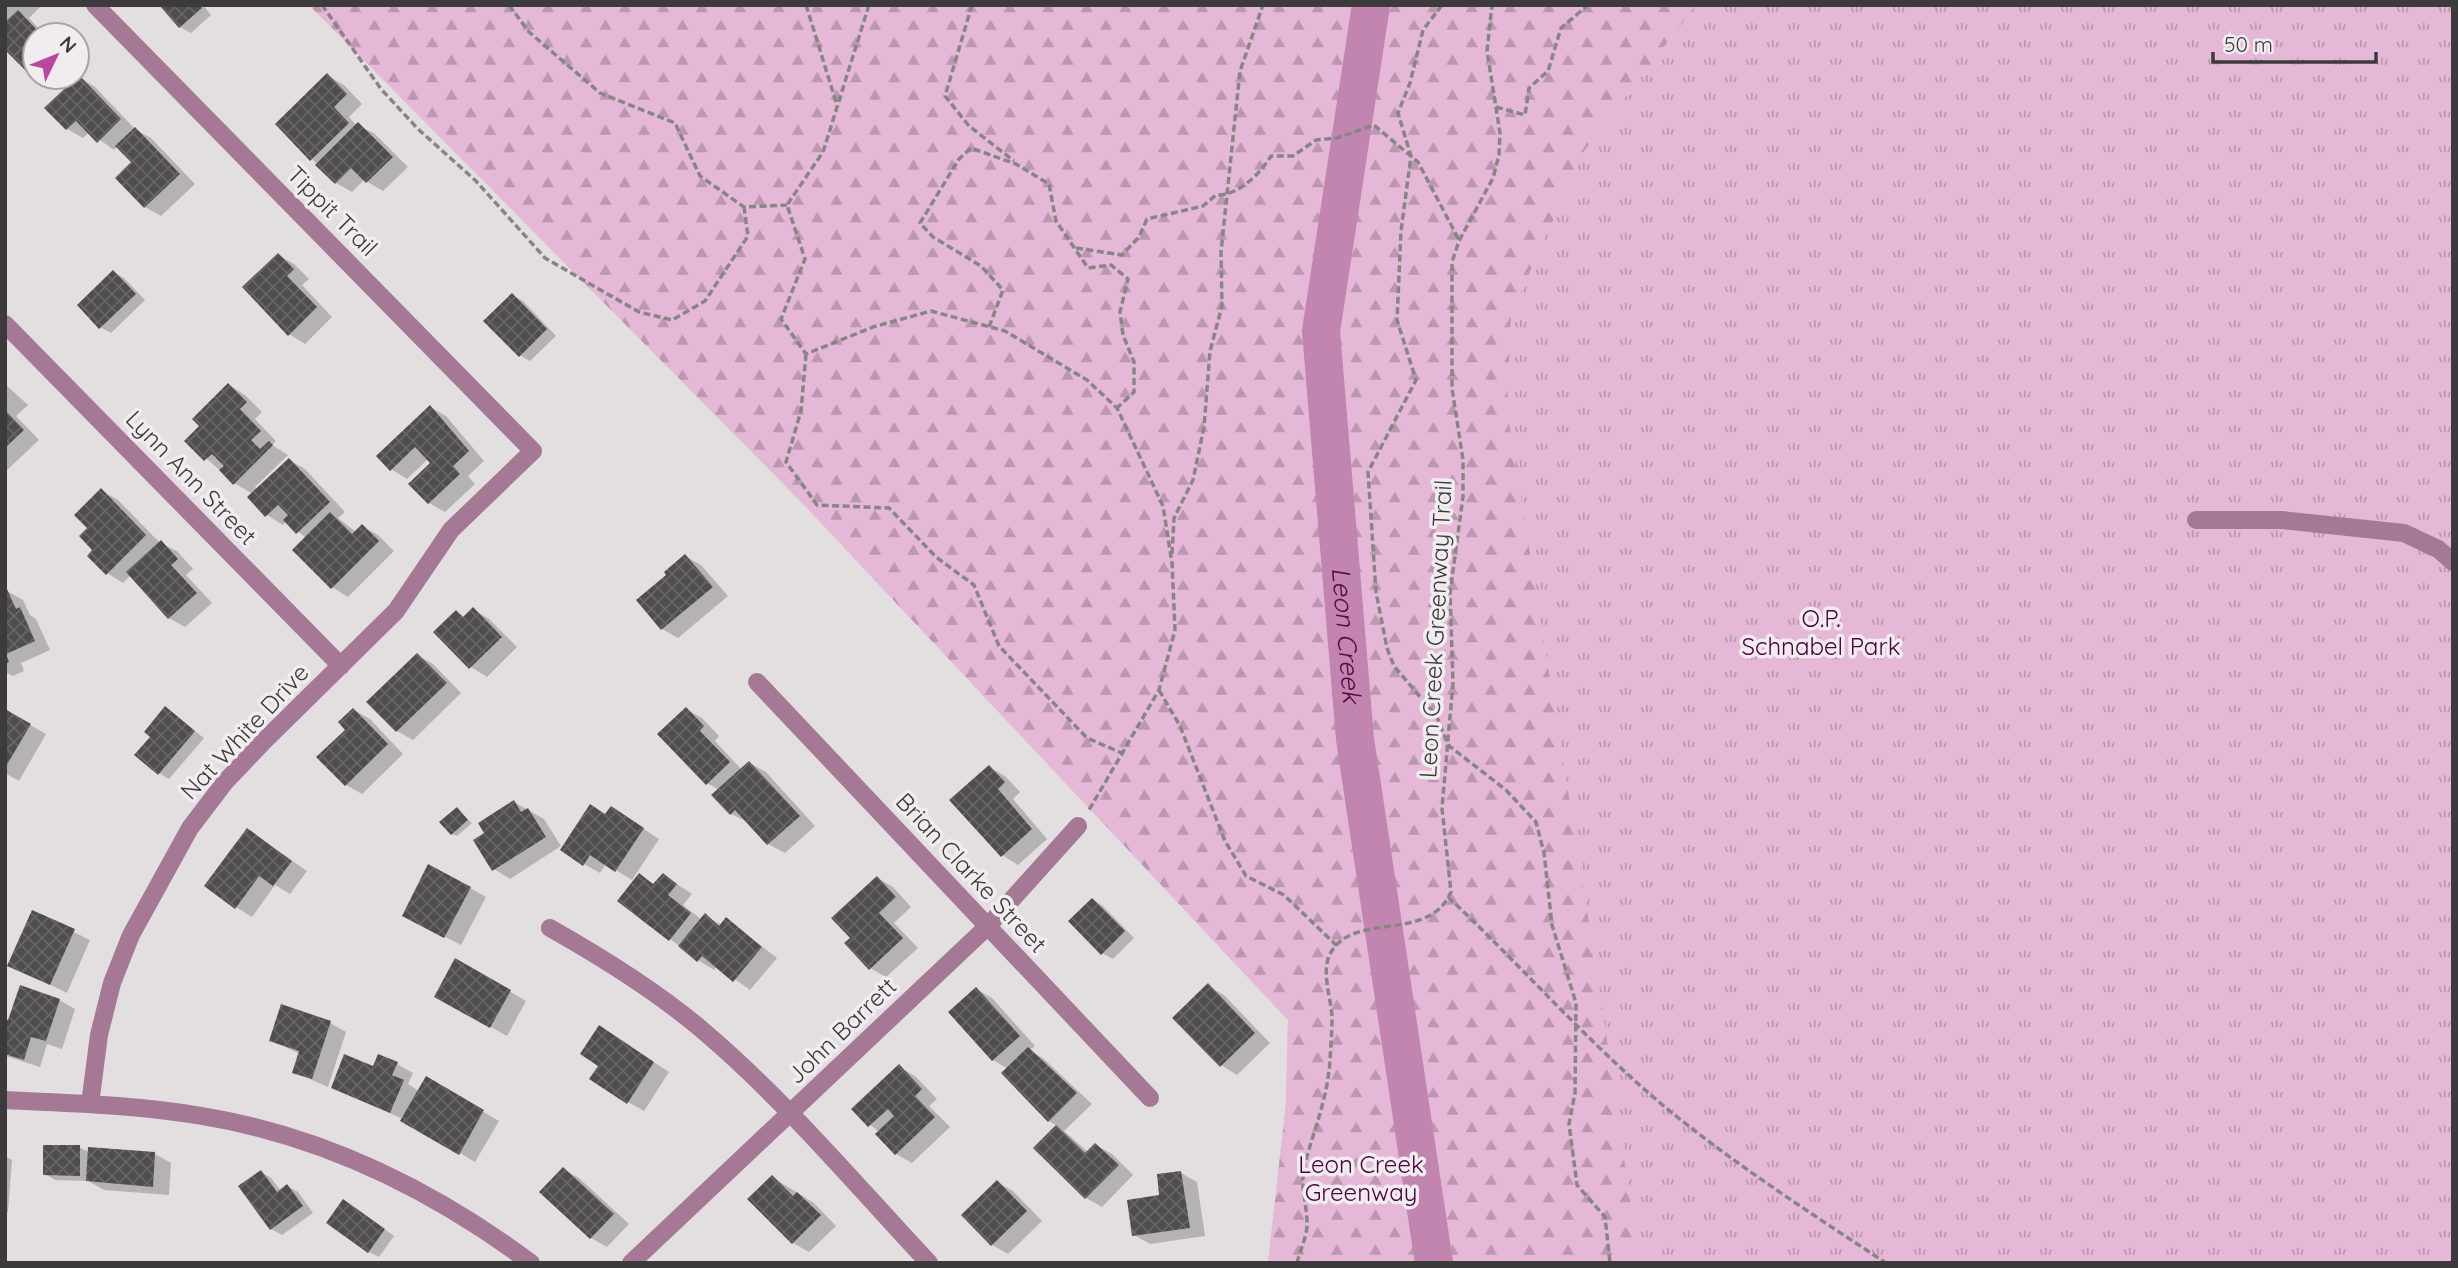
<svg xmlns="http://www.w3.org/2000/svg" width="2458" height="1268" font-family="Quicksand,sans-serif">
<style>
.grass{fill:url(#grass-tufts)}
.forest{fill:url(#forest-firs)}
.shadow{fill:#0003}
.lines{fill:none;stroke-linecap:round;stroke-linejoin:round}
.river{stroke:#c285af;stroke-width:38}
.building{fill:url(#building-cross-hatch)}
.path{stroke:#888586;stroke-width:3.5;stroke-dasharray:7 3.5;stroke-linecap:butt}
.minor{stroke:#a57896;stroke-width:18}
.labels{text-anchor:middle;stroke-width:7;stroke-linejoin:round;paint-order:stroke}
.street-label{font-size:24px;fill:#3c3a3b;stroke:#f0ecef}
.park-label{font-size:24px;fill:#4d013e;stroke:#f0ecef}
.water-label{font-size:26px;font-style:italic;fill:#560c46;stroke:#f0ecef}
</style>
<defs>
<pattern id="grass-tufts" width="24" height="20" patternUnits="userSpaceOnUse" patternTransform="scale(1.75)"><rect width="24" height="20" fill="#e6b8d7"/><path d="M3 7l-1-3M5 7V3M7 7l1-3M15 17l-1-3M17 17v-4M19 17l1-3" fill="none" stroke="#bc97b0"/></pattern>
<pattern id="forest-firs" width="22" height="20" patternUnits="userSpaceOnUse" patternTransform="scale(1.75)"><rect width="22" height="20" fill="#e6b8d7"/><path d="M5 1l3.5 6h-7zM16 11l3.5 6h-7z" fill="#bc97b0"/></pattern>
<pattern id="building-cross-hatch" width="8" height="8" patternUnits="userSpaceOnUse" patternTransform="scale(1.75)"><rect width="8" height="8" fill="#504d4f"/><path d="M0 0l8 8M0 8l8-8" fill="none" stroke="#676566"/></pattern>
</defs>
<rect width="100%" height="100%" fill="#e3dfe1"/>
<path class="grass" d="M313,5H2453V1263H1268L1286,1103L1288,1020L641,331Z"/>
<path class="forest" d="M309,5H1696L1584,151L1511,314L1507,410L1599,985L1639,1263H1268L1286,1103L1288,1020L804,505Z"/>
<path class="shadow" d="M5,5L41,6L29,18L45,35H35V77L5,47Z
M162,5H203L211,15L191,33L180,27Z
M328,76L344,85L362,104L349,117L357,126L374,133L408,167L383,191L364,180L352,192L336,183L312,159Z
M79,77L95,87L136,130L151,138L195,184L161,216L145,207L134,162L118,146L114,150L89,132L83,138L67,129L47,108Z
M278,255L294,264L309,279L302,285L332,317L305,344L289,334Z
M114,272L124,278L145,300L111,333L100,327Z
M512,295L523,301L556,336L530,361L520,355Z
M5,384L28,405L16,416L39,440L7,470Z
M229,385L245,395L262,412L255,419L276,441L272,445L288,455L255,487L258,490L289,460L305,469L345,512L338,518L356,532L362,526L378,535L394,551L348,597L332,587L306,538L286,521L283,525L267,515L253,494L234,483L187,441L202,426Z
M430,407L446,416L484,461L468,476L475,484L445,512L429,503L433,463L428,459L407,479L391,469Z
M102,491L118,500L160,543L177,551L193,569L186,575L212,603L185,627L169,618L131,575L123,583L107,573L95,550L89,528Z
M685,556L701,565L728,596L678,638L662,629L668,575Z
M7,591L23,600L30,615L36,619L50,650L21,663L24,671L13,676L5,672Z
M473,609L489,619L517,647L487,677L471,667L456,612L465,617Z
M417,655L433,664L461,693L413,740L397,731Z
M166,709L204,738L169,779L159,773L152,736Z
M686,709L702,718L719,736L715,741L742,770L750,763L766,772L815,826L785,853L768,844L748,822L731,814L719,790L707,783Z
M354,710L370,719L403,754L362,794L346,785L347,730Z
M5,711L46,734L19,781L5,773Z
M989,767L1005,776L1020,792L1013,799L1047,839L1018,865L1002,855Z
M514,802L544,819L561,846L510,879L494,869L486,833Z
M457,809L472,823L457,836L452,834Z
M606,816L627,818L659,839L632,880L606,864L600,873L584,864Z
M247,830L307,871L290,894L275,885L252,917L236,907Z
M663,875L692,894L683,905L702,920L705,916L722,925L727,920L777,958L750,990L717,966L714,970L698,960L670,939L639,876L655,885Z
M877,878L893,887L911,907L894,923L918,948L886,977L870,968L852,938Z
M470,888L486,897L461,945L420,924Z
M1093,900L1103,906L1134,938L1113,959L1102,953Z
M33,912L90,940L67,993L10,965Z
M456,960L526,1001L507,1036L436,996Z
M1208,986L1224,995L1270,1043L1237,1075L1221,1065Z
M976,989L992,998L1035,1046L1030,1050L1044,1059L1092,1104L1064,1131L1088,1152L1096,1145L1112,1154L1133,1175L1102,1207L1086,1198L1035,1148L1057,1126L1049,1121L1008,1069L993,1060Z
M59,1000L75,1009L62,1049L47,1044L40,1067L5,1056V1021Z
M330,1023L346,1032L328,1087L294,1072L300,1054L271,1040Z
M615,1037L669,1072L644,1111L628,1102Z
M397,1064L413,1073L408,1084L419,1091L426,1078L499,1121L475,1162L403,1119L333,1088L373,1068Z
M899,1067L915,1076L937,1099L929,1106L950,1127L912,1163L896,1154L879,1132L853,1110Z
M79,1147L90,1153V1149L155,1154L171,1163L169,1195L104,1190L88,1181L55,1180L45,1174Z
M5,1156L12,1160L8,1212H5Z
M563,1169L579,1178L629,1224L607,1247L591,1238L542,1192Z
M261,1172L271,1178L281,1191L287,1186L298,1192L313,1213L282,1235L271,1229L240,1187Z
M1181,1173L1197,1182L1205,1236L1150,1244L1134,1235Z
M772,1177L814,1203L836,1226L809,1252L793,1243Z
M997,1182L1013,1191L1042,1221L1008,1254L992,1245Z
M354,1207L394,1236L379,1257L369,1252Z"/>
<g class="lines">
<path class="river" id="s1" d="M1371,5L1321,331L1355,739L1434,1263"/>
</g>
<path class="building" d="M159,5H199L202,8L179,28Z
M18,10L42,35H35V72L31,76L5,50V22Z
M327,73L347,94L334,107L349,123L310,161L275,124Z
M79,75L121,119L97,143L76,121L66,130L44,108Z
M358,122L393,157L366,183L351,168L335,184L315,165Z
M135,127L180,174L144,208L115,178L131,162L115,146Z
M278,253L294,269L287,276L317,307L288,336L242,287Z
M113,270L136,294L99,329L77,305Z
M512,293L547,329L519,357L483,321Z
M228,383L247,402L240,409L261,431L251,440L260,449L269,441L273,445L233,485L219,470L224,466L212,454L204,461L184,441L199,426L192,419Z
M430,405L469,451L453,466L460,474L428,504L408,484L430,463L415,447L390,471L376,456Z
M5,410L24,430L5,448Z
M289,458L330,502L296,534L283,520L288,515L278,505L265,517L247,497Z
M101,488L146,535L106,575L87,556L92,550L79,536L87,528L74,515Z
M330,512L352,534L362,524L379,541L331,589L292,550Z
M161,540L178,559L171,565L197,593L168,619L126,572Z
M685,554L713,587L661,630L636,600L666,575L664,572Z
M7,589L16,609L20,607L35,641L6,654L9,662L5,664Z
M473,607L502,637L469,669L433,632L456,610L463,617Z
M417,653L447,683L396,732L366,702Z
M165,706L195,731L158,775L134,755L150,737L144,732Z
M686,707L704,726L700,731L730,762L706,785L657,734Z
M353,708L388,744L345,786L316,757L345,730L338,722Z
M5,709L31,724L5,768Z
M749,761L800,816L767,845L735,810L730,815L711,795Z
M989,765L1005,782L998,789L1032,829L1001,857L949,800Z
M514,800L521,812L528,808L546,837L492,871L473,840L484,833L478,823Z
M590,804L605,814L611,806L644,828L615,872L590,855L583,866L560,850Z
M457,807L468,820L451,835L439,822Z
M247,828L292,861L273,886L259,876L235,909L204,886Z
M428,864L471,887L444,938L402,916Z
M639,873L653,884L663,873L677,884L668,895L691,913L669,941L617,901Z
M877,876L896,897L879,913L903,938L869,970L844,943L850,938L831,918Z
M1092,898L1125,931L1101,955L1068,921Z
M32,910L75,929L50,985L7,966Z
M705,913L719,926L726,917L762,947L733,982L702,956L697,962L678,946Z
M455,958L511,990L490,1028L434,997Z
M1208,983L1255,1033L1220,1067L1172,1018Z
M20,985L60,999L46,1041L31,1037L24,1060L5,1054V1019L8,1020Z
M976,987L1020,1036L992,1061L948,1012Z
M281,1004L331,1021L312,1079L292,1073L299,1051L269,1041Z
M599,1025L654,1062L627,1104L589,1079L598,1066L580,1054Z
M1028,1047L1077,1093L1048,1122L1001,1073Z
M344,1054L373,1066L378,1054L398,1062L392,1075L404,1080L390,1113L331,1088Z
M899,1064L922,1089L915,1096L935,1117L895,1155L875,1134L894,1116L888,1109L868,1127L851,1109Z
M426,1076L484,1110L459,1155L400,1121Z
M1056,1125L1085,1153L1095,1143L1119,1165L1085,1199L1033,1148Z
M43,1145H80V1176L43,1175Z
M88,1147L155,1152L153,1187L86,1181Z
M563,1167L614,1214L590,1239L539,1192Z
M261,1170L277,1192L287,1184L303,1206L270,1230L238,1186Z
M1181,1171L1190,1228L1132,1236L1127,1200L1159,1195L1157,1174Z
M772,1175L793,1196L797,1192L821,1215L792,1244L747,1199Z
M997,1180L1027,1211L991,1246L961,1215Z
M343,1199L385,1229L368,1253L326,1223Z"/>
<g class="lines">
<path class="path" d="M322,5L381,89L418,129L476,181L545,258L639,312L672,320L705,301L748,236L744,207
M509,5L529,32L600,93L675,123L700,176L744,207L787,205
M806,5L837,105
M869,5L823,152L787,205L805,259L781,319L806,354L873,327L931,311L1005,331L1087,380L1117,408L1163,506L1172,563L1175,630L1159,690L1089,810
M972,5L945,96L969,126L1014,161
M1442,5L1423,30L1410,83L1398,113L1411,156L1401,231L1397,320L1416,380L1368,472L1376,592L1387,648L1394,666L1437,717L1448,745L1506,790L1536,822L1544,853L1552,925L1576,1003L1575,1093L1569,1124L1577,1185L1605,1217L1610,1263
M1496,107L1525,115L1529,88L1548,71L1561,28L1588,5
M1076,248L1122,255L1139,237L1147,219L1203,206L1216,195C1238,196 1260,174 1271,156H1293L1316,140L1337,138L1374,125L1418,162L1459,240
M989,327L1003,290L981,266L933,237L920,223L959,159L971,148L1016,164L1049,184L1056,221L1088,268L1111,265L1128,279L1120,312L1123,335L1134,362V392L1117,408
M806,354L801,411L786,462L817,505L889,508L936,557L974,585L999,646L1087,738L1124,754
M1172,554L1174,518L1193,480L1204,427L1210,351L1222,306L1221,252L1240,71L1263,5
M1159,690L1180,726L1225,841L1246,876L1284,895L1336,945
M1448,897C1525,969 1594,1050 1676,1116C1742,1169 1815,1216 1886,1263
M1297,1263C1300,1251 1306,1238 1307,1227C1308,1208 1300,1187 1304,1168C1313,1131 1328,1099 1330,1059C1331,1045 1332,1031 1332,1017C1331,997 1321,972 1330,954C1353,910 1429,944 1451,892L1442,808L1453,683L1450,593L1463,497V460L1452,388V262L1459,241L1493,178L1499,155L1500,133L1487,51L1492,5"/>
<path class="minor" d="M5,324L341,666
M2196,520H2282L2404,533L2438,549L2453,562
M757,682L1150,1098
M550,928C603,958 655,990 701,1029C784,1099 855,1184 929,1263
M5,1100C71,1103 138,1105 202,1116C324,1136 433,1190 531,1263
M90,1104L99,1035L112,983L131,935L190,828L225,782L265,740L396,611L451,530L533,451L95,5
M631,1263L988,926L1078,826"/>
</g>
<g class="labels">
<g class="street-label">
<text transform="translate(332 211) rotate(45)" y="8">Tippit Trail</text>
<text transform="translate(191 478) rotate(46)" y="8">Lynn Ann Street</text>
<text transform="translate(1436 629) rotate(-87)" y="8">Leon Creek Greenway Trail</text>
<text transform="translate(245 732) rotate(-47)" y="8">Nat White Drive</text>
<text transform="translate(971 873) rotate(47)" y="8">Brian Clarke Street</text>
<text transform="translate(842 1031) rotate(-44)" y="8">John Barrett</text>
</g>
<g class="park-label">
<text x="1821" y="627">O.P.<tspan x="1821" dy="28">Schnabel Park</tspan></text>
<text x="1361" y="1173">Leon Creek<tspan x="1361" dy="28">Greenway</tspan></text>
</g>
<g class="water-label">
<text dy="9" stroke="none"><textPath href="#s1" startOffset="635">Leon Creek</textPath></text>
</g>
</g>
<rect width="2458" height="1268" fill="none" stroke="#3c3a3b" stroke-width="14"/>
<g transform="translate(56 56) rotate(47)"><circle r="33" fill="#f0ecef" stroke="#a8a5a7" stroke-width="2"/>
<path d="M0-5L12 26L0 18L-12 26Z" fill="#bb469e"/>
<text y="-10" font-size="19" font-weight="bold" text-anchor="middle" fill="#3c3a3b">N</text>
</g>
<path d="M2213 52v10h163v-10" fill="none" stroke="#3c3a3b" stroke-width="3.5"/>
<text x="2224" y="52" font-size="21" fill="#3c3a3b" stroke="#f0ecef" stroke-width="5" paint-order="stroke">50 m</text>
</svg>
